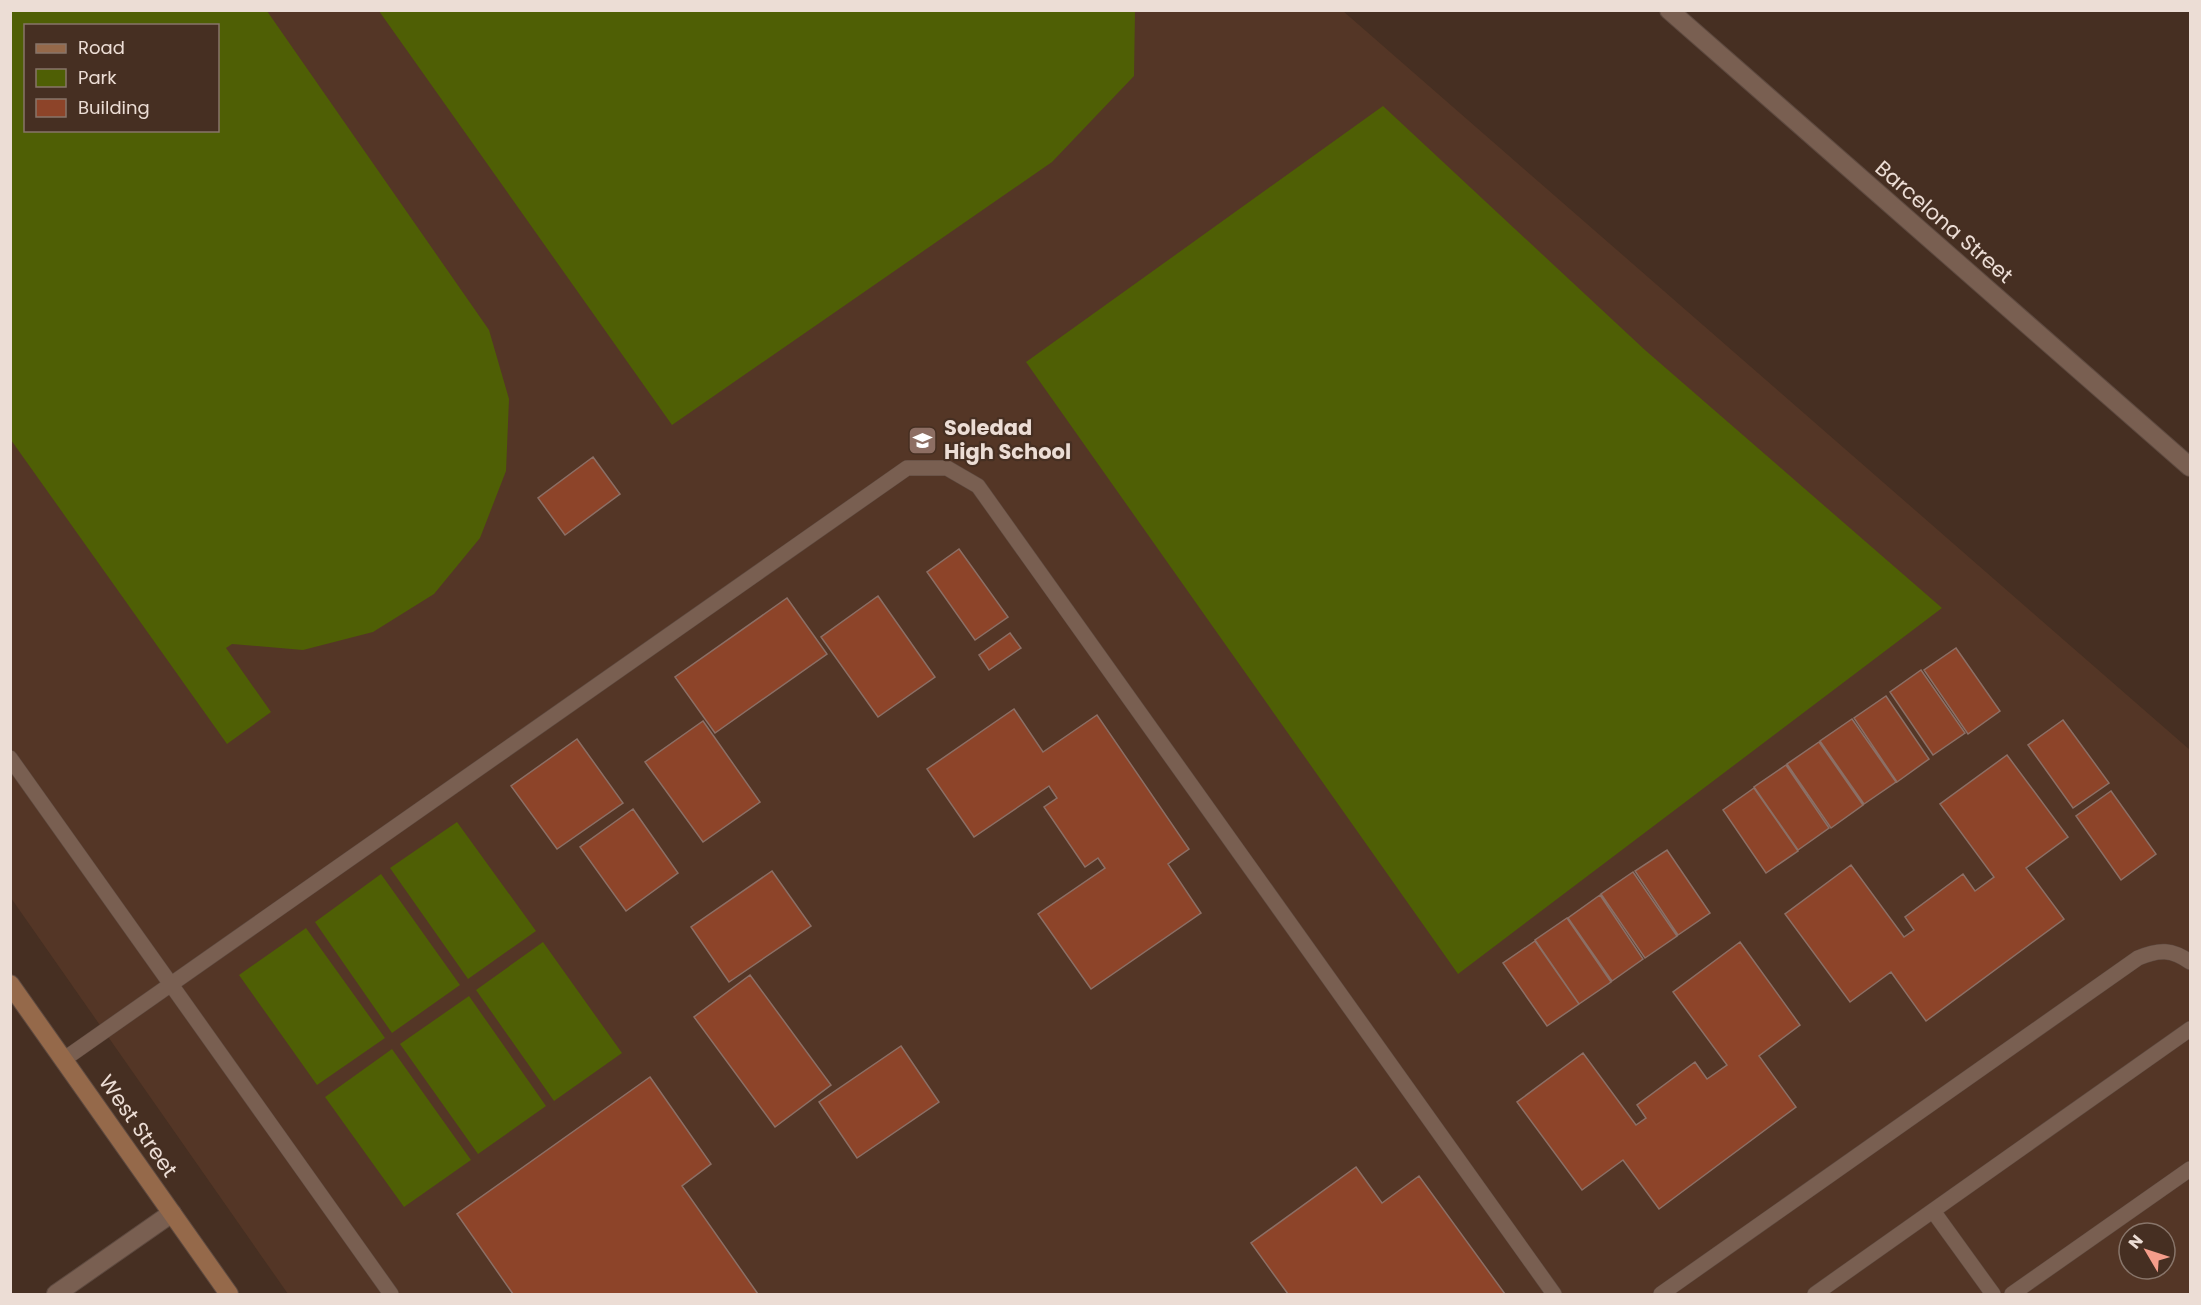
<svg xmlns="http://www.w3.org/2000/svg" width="2201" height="1305" font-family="Poppins,sans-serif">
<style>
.built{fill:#543626;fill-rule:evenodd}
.green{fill:#4f5f05;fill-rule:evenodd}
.building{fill:#8d4429;stroke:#8c6f65;stroke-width:1.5}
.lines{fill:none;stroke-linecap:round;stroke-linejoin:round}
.lane-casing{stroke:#5e4a40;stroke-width:16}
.street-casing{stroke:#5e4a40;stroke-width:20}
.secondary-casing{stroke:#5e4a40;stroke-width:20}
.lane{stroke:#795f51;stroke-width:15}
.street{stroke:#795f51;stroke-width:18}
.secondary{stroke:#95694a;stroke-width:18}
.labels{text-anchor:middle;stroke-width:4.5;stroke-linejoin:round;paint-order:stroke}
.street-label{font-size:21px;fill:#ecddd5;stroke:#462f22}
.poi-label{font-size:21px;font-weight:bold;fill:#ecddd5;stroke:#462f22;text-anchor:start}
</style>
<rect width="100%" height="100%" fill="#462f22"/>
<path class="built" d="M10,11H1343L2190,750V1294H288L11,898ZM26,26H218V130H26ZM2129,1233H2165V1269H2129Z"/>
<path class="green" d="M10,11H267L489,330L509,399L506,471L480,538L434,594L373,632L303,650L232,644L226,648L271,712L227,744L11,440ZM26,26H218V130H26Z
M379,11H1135L1134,76L1052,162L672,425Z
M1383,106L1645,350L1942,608L1458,974L1026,362Z
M457,822L536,931L468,979L390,868Z
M381,874L460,985L392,1033L315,922Z
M306,928L385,1038L317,1085L239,975Z
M543,942L622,1053L554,1101L476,990Z
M469,996L546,1106L478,1154L400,1044Z
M392,1049L471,1160L404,1207L325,1097Z"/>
<path class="building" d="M593,457L620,494L565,535L538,498Z
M959,549L1008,617L975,640L927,572Z
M878,596L935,677L878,717L821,637Z
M787,598L827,654L715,733L675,677Z
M1010,633L1021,648L989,670L979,655Z
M1956,648L2000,711L1968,734L1924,670Z
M1921,670L1965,733L1933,755L1890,692Z
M1886,696L1929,759L1897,782L1854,718Z
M1014,709L1043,752L1097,715L1189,849L1168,864L1201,913L1091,989L1038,914L1105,868L1098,858L1085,867L1044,807L1057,798L1049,786L974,837L927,769Z
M1852,719L1896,782L1864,804L1820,741Z
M2063,720L2109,783L2073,808L2028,745Z
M703,721L760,802L703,842L645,762Z
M577,739L623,803L557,849L511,786Z
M1819,742L1863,805L1831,828L1787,764Z
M2007,755L2068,837L2026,868L2064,919L1926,1021L1891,972L1850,1002L1785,914L1851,865L1904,937L1914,930L1905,917L1963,874L1975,891L1994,877L1940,804Z
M1786,765L1829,828L1798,850L1754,787Z
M1754,788L1798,851L1766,873L1723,810Z
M2111,791L2156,854L2121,880L2076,816Z
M633,809L678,873L626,911L580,847Z
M1667,850L1710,913L1678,935L1635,871Z
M772,871L811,926L729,982L691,927Z
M1633,872L1677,936L1645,958L1601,894Z
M1600,895L1643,959L1612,981L1568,918Z
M1567,918L1611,982L1579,1004L1535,940Z
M1535,941L1579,1004L1547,1026L1503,963Z
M1740,942L1800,1025L1759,1056L1796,1107L1659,1209L1623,1160L1582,1190L1517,1102L1583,1053L1636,1125L1646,1118L1637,1105L1695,1062L1707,1079L1727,1065L1673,992Z
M750,975L831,1085L775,1127L694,1017Z
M901,1046L939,1102L857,1158L819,1102Z
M650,1077L711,1164L682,1186L758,1294H513L457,1214Z
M1356,1167L1382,1203L1419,1176L1505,1294H1288L1251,1243Z"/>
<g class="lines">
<defs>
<path id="lane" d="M10,758L391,1294
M63,1060L907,468H947L978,486L1554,1294
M1933,1211L1993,1294
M1661,1294L2138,958C2159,949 2172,949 2190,962
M1815,1294L2190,1029
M2012,1294L2190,1169"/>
<path id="street" d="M1669,10L2190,467
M56,1294L172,1213"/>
<path id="secondary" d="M10,984L229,1294"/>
</defs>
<use href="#lane" class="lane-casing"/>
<use href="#street" class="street-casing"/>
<use href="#secondary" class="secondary-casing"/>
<use href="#lane" class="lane"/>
<use href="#street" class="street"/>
<use href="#secondary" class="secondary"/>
</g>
<defs>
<symbol id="school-square" viewBox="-11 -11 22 22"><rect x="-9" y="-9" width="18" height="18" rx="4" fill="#8d6e63" stroke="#462f22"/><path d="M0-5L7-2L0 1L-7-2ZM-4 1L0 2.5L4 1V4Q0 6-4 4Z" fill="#fff"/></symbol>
</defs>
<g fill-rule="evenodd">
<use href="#school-square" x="906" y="424" width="33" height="33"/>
</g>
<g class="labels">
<g class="street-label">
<text transform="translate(1944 222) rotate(41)" y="7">Barcelona Street</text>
<text transform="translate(138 1126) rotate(55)" y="7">West Street</text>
</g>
<g class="poi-label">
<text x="944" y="435">Soledad<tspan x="944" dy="24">High School</tspan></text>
</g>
</g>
<rect width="2201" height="1305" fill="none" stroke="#ecddd5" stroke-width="24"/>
<rect x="24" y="24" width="195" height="108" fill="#462f22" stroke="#88756a" stroke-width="1.5"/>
<rect x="36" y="44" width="30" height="9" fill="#95694a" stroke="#88756a" stroke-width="1.5"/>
<text x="78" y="54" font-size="18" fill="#ecddd5">Road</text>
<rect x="36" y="69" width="30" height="18" fill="#4f5f05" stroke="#88756a" stroke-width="1.5"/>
<text x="78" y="84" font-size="18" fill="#ecddd5">Park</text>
<rect x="36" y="99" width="30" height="18" fill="#8d4429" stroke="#88756a" stroke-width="1.5"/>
<text x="78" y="114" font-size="18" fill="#ecddd5">Building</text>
<g transform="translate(2147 1251) rotate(309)"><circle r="28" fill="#462f22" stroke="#88756a" stroke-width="1.5"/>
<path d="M0-4.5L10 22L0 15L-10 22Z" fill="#f49d8b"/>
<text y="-9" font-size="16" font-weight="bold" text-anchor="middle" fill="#ecddd5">N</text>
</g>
</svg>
